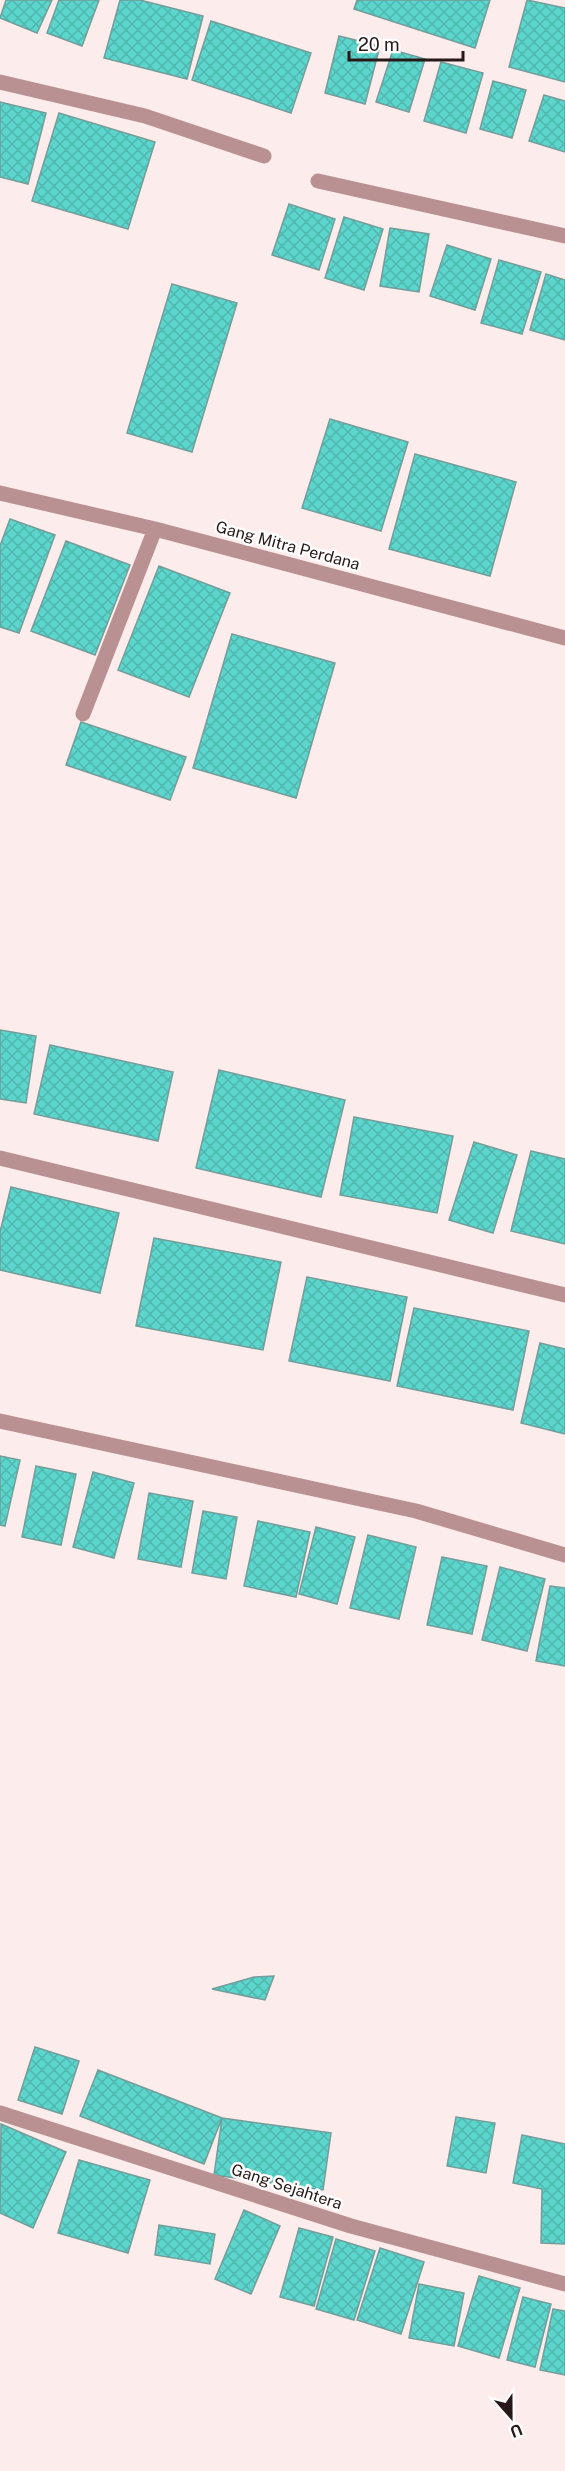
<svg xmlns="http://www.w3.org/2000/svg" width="565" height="2471" font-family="'Public Sans',sans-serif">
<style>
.building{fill:url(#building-cross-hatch);stroke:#739d99;stroke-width:1.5}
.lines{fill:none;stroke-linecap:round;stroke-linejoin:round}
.street{stroke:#ba9192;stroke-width:15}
.labels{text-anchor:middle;stroke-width:5;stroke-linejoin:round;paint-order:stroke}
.street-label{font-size:16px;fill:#271919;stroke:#fefefe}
</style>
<defs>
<pattern id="building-cross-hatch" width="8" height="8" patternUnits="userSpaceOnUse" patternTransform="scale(1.5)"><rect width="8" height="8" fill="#5cd6cd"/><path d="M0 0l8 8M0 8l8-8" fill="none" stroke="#50b7af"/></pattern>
</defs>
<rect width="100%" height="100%" fill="#fdecec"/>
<path class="building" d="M6,0H52L37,33L0,18Z
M59,0H99L82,46L47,33Z
M120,0H140L203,16L187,79L104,58Z
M357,0H490L475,48L354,9Z
M527,0L565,8V82L509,67Z
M211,21L311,53L291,113L192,80Z
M339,36L380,46L365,104L325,93Z
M393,50L425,59L409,112L376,102Z
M441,62L483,73L466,133L424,121Z
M493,81L526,90L512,138L480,129Z
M544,95L565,101V152L529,141Z
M0,102L46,113L28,184L0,177Z
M59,113L155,142L128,229L32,201Z
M289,204L335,219L319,270L272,255Z
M344,217L383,229L364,290L325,278Z
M390,228L429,234L419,292L380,286Z
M447,245L491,259L475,310L430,296Z
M499,260L541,272L522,334L481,323Z
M546,274L565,280V340L530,330Z
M172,284L237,303L192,452L127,433Z
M330,419L408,442L381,531L302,508Z
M415,454L516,482L490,576L389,549Z
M10,519L55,535L19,633L0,627V546Z
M66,541L130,565L95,655L31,631Z
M159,566L230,593L189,697L118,670Z
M232,634L335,663L296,798L193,768Z
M81,722L186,757L170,800L66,765Z
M0,1030L36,1036L26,1103L0,1099Z
M50,1045L173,1072L158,1141L34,1114Z
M219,1070L345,1100L321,1197L196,1168Z
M354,1117L453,1136L437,1213L340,1195Z
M474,1142L517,1155L493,1233L449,1220Z
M531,1151L565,1159V1244L511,1231Z
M11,1187L119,1213L100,1293L0,1270V1232Z
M154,1238L281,1262L263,1350L136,1326Z
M307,1277L407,1297L390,1381L289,1361Z
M414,1308L529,1331L513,1410L397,1386Z
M540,1343L565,1349V1434L521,1423Z
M0,1456L20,1460L5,1526L0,1525Z
M36,1466L76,1474L61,1545L22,1537Z
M93,1472L134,1483L114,1558L73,1547Z
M149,1493L193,1501L181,1567L138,1559Z
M203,1511L237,1517L226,1579L192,1573Z
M258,1521L310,1532L296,1597L244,1586Z
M316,1527L355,1537L337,1604L299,1594Z
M368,1535L416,1547L399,1619L350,1608Z
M442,1557L487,1566L472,1634L427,1625Z
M500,1567L545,1579L527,1651L482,1640Z
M550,1586L565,1588V1666L536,1661Z
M274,1976L265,2000L212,1989L254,1977Z
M35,2047L79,2061L62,2114L18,2100Z
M98,2070L222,2118L204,2164L80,2116Z
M456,2117L495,2123L486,2173L447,2166Z
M222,2118L331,2133L323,2190L214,2175Z
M1,2124L66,2152L33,2228L0,2213Z
M522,2135L565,2144V2244L541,2243L542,2189L513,2183Z
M79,2160L150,2180L128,2253L58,2233Z
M244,2210L280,2226L251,2294L215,2279Z
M159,2225L215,2234L210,2264L155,2255Z
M299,2228L333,2237L314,2306L280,2297Z
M336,2239L375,2251L354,2320L316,2309Z
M380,2248L424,2262L401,2334L357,2320Z
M479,2276L520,2288L499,2358L458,2346Z
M419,2284L464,2293L454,2346L409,2338Z
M523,2297L551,2304L535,2367L507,2360Z
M553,2309L565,2311V2375L540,2370Z"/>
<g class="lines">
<path class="street" d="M0,82L145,116L264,156
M318,181L565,236
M0,493L155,529L565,638
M83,714L155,529
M0,1158L565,1295
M0,1421L416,1511L565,1555
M0,2113L351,2226L565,2284"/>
</g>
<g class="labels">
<g class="street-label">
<text transform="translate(288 545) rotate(15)" y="6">Gang Mitra Perdana</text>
<text transform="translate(287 2186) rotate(18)" y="6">Gang Sejahtera</text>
</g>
</g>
<g transform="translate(511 2417) rotate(159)" stroke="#fefefe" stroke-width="4.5" paint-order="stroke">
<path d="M0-4.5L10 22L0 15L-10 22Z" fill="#271919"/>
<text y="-9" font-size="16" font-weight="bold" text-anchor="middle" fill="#271919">U</text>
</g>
<path d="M349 51v9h114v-9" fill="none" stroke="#271919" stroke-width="3"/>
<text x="358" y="51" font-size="18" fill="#271919" stroke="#fefefe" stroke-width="4.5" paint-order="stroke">20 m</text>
</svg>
